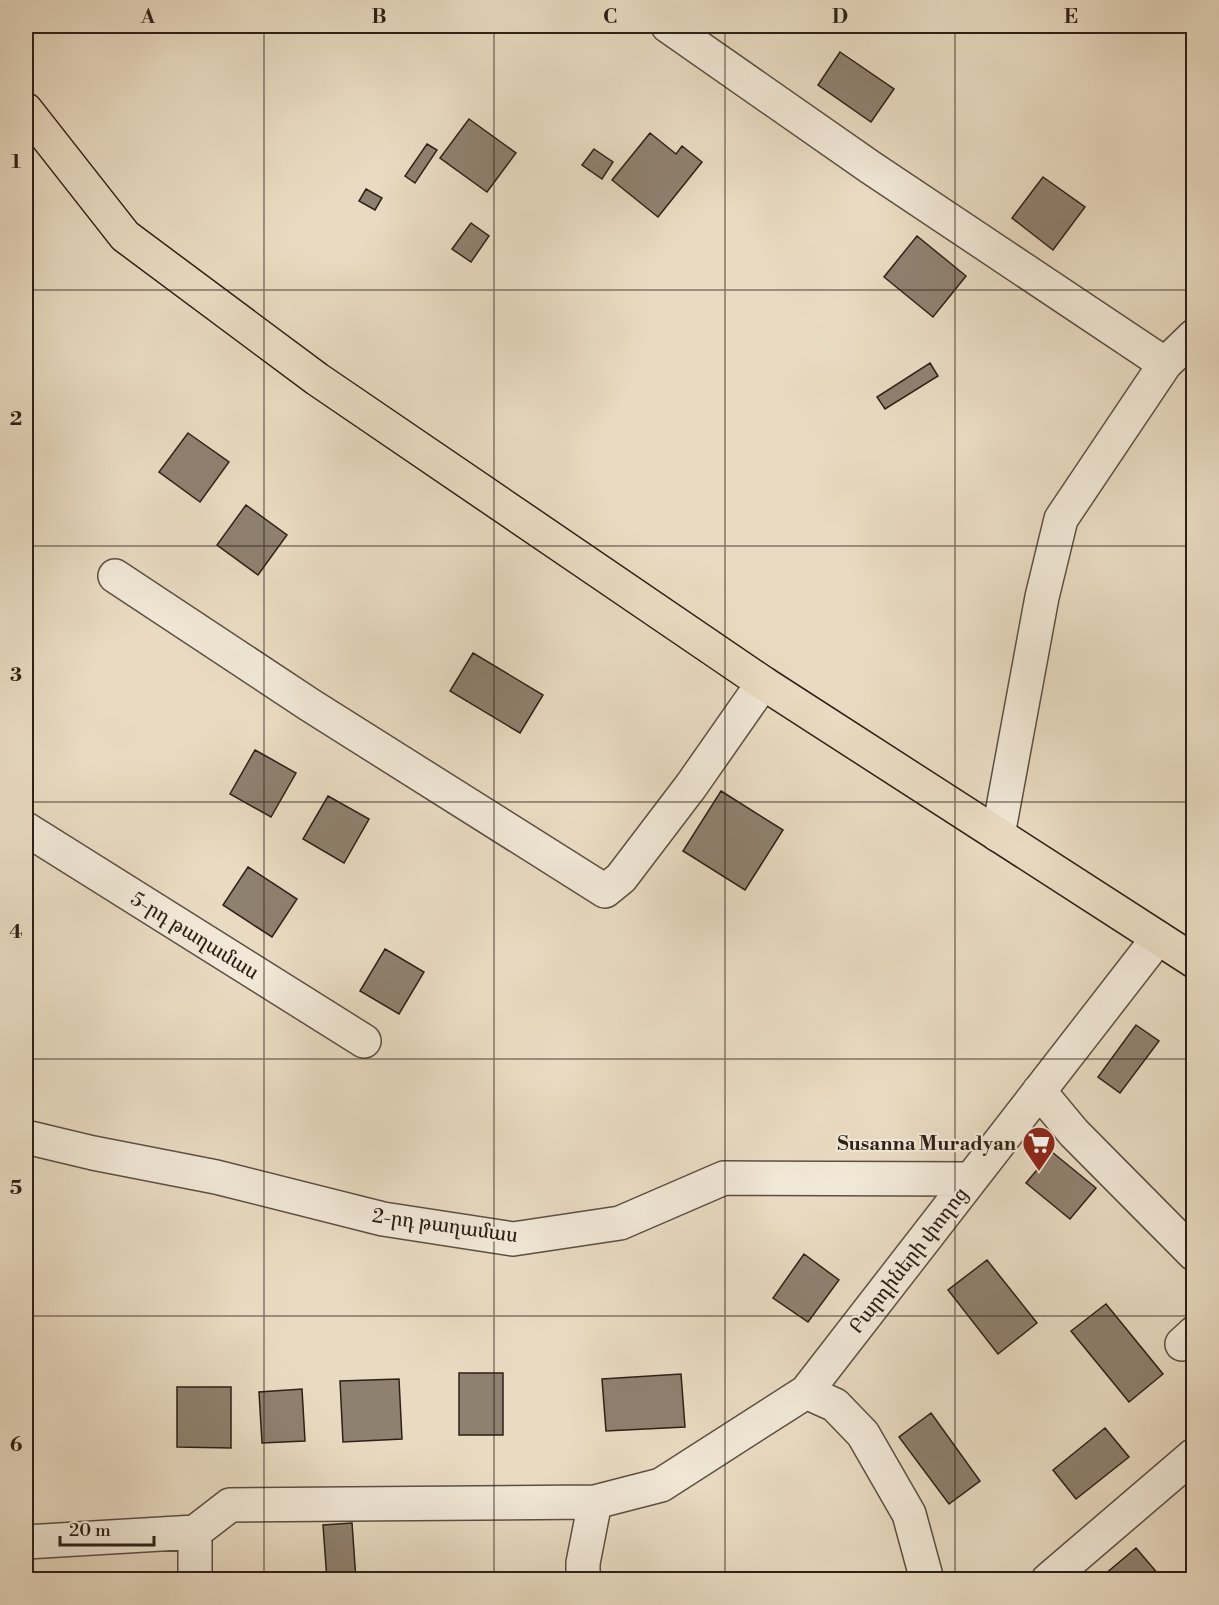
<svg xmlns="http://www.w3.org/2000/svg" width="1219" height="1605" font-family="'Libre Bodoni','Noto Serif Armenian',serif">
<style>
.building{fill:#8f8170;stroke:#2d2017;stroke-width:1.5}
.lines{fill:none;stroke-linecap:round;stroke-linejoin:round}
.minor-casing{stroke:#5c4f42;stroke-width:36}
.major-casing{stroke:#2d2017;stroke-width:36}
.minor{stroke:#f1e8d7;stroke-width:33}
.major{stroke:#e9dbc2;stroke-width:33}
.grid{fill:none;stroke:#2d2017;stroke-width:1.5;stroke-opacity:0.55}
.labels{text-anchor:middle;stroke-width:4.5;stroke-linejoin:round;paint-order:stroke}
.street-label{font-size:20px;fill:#2d2017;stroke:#f1e8d7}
.poi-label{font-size:20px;font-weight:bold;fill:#2d2017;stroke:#f1e8d7;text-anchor:end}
.neatline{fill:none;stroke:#2d2017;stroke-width:2}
.grid-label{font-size:20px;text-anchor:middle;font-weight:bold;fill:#2d2017}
</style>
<rect width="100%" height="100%" fill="#e9dbc2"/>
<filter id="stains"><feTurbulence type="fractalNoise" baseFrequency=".00333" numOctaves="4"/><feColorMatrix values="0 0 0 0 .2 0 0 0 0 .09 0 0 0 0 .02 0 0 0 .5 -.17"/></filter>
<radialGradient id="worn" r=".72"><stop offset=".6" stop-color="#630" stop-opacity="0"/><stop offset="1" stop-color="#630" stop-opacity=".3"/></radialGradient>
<path class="building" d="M840,52L894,89L871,122L818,85Z
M469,119L516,153L487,192L440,158Z
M650,133L676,154L682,146L702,162L658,217L612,180Z
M427,144L437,150L415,183L405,176Z
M594,149L613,162L602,179L582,165Z
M1043,177L1085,207L1053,250L1012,218Z
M366,189L382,198L375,210L359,201Z
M471,223L489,236L471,262L452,249Z
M917,236L966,276L933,317L884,277Z
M930,363L938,376L885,409L877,397Z
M188,433L229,462L200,502L159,472Z
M246,505L287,535L258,575L217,545Z
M473,653L543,695L520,733L450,691Z
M255,750L296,773L271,817L230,794Z
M721,791L783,830L745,890L683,851Z
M328,796L369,819L344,863L303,839Z
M248,867L297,899L272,937L223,905Z
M385,949L424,972L399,1014L360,991Z
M1136,1025L1159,1041L1120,1093L1098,1077Z
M1052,1152L1096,1188L1070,1219L1026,1183Z
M804,1254L839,1280L808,1322L773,1298Z
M987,1260L1037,1323L998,1354L948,1290Z
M1106,1304L1163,1374L1129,1402L1071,1331Z
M459,1373H503V1435H459Z
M681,1374L685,1427L606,1431L602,1379Z
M399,1379L402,1439L343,1442L340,1381Z
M177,1387H231V1448L177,1447Z
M302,1389L305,1441L262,1443L259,1392Z
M931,1413L980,1481L949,1504L899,1437Z
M1105,1428L1129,1457L1076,1499L1053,1470Z
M352,1523L356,1580H327L323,1525Z
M1136,1548L1159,1575L1155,1580H1098Z"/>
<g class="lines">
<defs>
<path id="minor" d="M668,26L870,167L1165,364
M115,576L310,705L605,891L621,878L691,786L763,683
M26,829L364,1041
M998,835L1042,597L1061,519L1165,364L1194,336
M1039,1091L1074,1133L1194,1254
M26,1137L93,1153L216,1177L383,1219L513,1239L620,1223L724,1178L971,1179
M1182,1344L1194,1333
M806,1392L835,1405L863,1434L909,1514L927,1580
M26,1542L195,1532
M195,1580V1532L230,1505L595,1502L661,1485L806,1392L1158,938
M583,1580V1563L595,1502
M1048,1580L1194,1455"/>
<path id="major" d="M26,110L125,236L317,379L763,683L1194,961"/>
</defs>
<use href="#minor" class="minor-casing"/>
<use href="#major" class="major-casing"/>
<use href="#minor" class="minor"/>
<use href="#major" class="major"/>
</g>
<path class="grid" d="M264,26V1580M494,26V1580M725,26V1580M955,26V1580M26,290H1194M26,546H1194M26,802H1194M26,1059H1194M26,1316H1194"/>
<defs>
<symbol id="supermarket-pin" viewBox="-11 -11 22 30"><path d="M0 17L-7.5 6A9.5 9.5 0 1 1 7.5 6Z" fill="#8f2418" stroke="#f1e8d7"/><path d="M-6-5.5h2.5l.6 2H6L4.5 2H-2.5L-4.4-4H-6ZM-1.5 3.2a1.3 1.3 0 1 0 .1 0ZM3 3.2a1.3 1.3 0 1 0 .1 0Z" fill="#fff"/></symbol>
</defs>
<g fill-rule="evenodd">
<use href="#supermarket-pin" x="1020" y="1124" width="38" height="52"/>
</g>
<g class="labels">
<g class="street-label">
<text transform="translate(195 935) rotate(32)" y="7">5-րդ թաղամաս</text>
<text transform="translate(445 1225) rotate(8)" y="7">2-րդ թաղամաս</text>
<text transform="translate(908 1260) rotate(-52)" y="7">Բարդիների փողոց</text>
</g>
<g class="poi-label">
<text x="1016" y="1150">Susanna Muradyan</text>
</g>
</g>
<rect width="1219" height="1605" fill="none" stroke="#e9dbc2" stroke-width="66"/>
<path d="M60 1536v9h94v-9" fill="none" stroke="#2d2017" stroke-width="3"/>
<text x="69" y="1536" font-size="18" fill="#2d2017" stroke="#f1e8d7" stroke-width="4.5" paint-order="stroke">20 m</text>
<rect x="33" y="33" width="1153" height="1539" class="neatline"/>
<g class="grid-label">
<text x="148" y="23">A</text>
<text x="379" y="23">B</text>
<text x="610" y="23">C</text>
<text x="840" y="23">D</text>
<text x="1071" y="23">E</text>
<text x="16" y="168">1</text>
<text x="16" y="425">2</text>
<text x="16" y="681">3</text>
<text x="16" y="938">4</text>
<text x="16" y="1194">5</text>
<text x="16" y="1451">6</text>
</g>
<rect width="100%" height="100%" filter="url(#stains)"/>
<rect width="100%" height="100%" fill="url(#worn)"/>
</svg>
